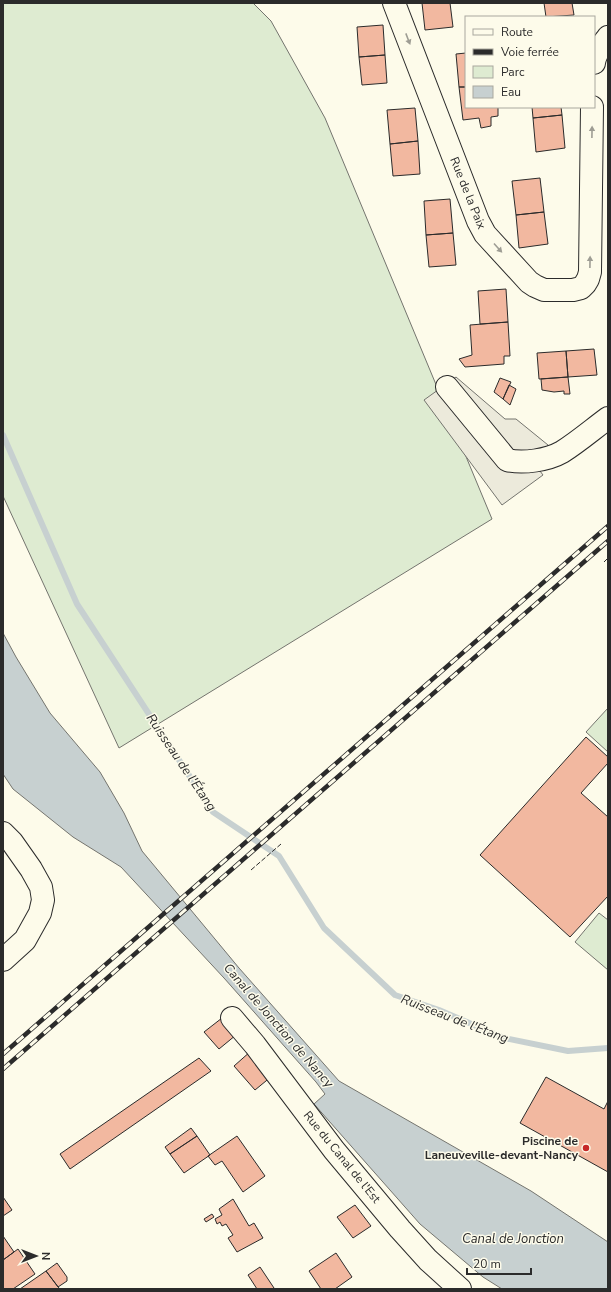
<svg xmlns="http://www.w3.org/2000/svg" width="611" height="1292" font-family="'Nunito Sans',sans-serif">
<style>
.green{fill:#deebd1;stroke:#74746e}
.parking{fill:#eceadb;stroke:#74746e}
.water{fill:#c7d0d0;stroke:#74746e}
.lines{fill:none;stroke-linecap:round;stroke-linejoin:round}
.stream{stroke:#c7d0d0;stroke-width:6}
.building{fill:#f2b8a0;stroke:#2b2b2b}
.minor-casing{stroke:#2b2b2b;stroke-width:24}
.minor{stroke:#fdfbea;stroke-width:22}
.rail-casing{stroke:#2b2b2b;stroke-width:4.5}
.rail{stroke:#fdfbea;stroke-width:3;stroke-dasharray:9;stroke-linecap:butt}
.fence{stroke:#2b2b2b;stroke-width:1;stroke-dasharray:5 2;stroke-linecap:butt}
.oneway{fill:#9e9d94}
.poi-dot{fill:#c62828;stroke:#fdfbea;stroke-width:1.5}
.labels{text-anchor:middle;stroke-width:3;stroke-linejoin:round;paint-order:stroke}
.street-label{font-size:12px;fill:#2b2b2b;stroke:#fdfbea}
.poi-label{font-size:12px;font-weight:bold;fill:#2b2b2b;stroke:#fdfbea;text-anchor:end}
.water-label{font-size:13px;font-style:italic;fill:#2b2b2b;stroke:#fdfbea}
</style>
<rect width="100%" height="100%" fill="#fdfbea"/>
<path class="green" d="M3,3H253L271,21L325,118L492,519L119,748L3,496Z
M608,708V752L586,732Z
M599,913L608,920V970L575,942Z"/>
<path class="parking" d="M456,377L505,419H516L548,445L549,464L540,471L543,475L502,505L424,400Z"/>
<path class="water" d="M3,633L16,657L50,713L100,772L124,813L142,851L239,968L339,1081L531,1191L608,1242V1289H502L483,1277L420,1224L314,1104L325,1094L316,1082L224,978L121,867L73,837L13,789L3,774Z"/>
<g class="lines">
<path class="stream" d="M3,435L77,604L213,812L279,856L324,928L395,995L439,1010L504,1038L568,1051L608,1048"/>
</g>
<path class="building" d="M422,3H450L453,27L425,30Z
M544,3H572L574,15L546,17Z
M383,25L385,55L359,57L357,27Z
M466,53V87H459L456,54Z
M385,55L387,83L362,85L359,57Z
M459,87H466V107H498V116L491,117V126L481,128L479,118L463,120Z
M532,107H561L562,115L533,118Z
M415,108L418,141L390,144L387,110Z
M562,115L565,148L536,152L533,118Z
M418,141L420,174L393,176L390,144Z
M540,178L544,212L516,215L512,181Z
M450,199L453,233L426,235L424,201Z
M544,212L548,244L519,248L516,215Z
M453,233L456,265L429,267L426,235Z
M506,289L508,322L480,324L478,291Z
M508,322L510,356H504V364L465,367L459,359L472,355L470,325Z
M594,349L597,375L568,377L566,351Z
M566,351L568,377L539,379L537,353Z
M568,377L570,394H564V391L554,392L542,390L541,379Z
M500,378L511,382L503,399L494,392Z
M509,385L516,389L510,405L503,399Z
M586,737L608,757V763L581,793L608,817V896L570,937L480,855Z
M222,1018L236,1035L219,1049L204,1032Z
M251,1051L272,1076L255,1090L234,1066Z
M199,1058L211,1071L70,1169L60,1154Z
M546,1077L604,1109L608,1101V1172L520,1123Z
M191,1128L197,1136L170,1154L165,1147Z
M197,1136L210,1155L184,1173L170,1154Z
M237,1136L265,1176L243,1192L222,1161L215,1165L208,1156Z
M3,1197L12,1210L3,1216Z
M233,1199L249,1226L254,1223L263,1238L237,1252L228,1238L233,1235L226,1224L222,1226L220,1222L217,1224L215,1219L222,1215L219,1209Z
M355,1205L371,1226L353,1238L337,1217Z
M212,1214L214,1217L206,1222L204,1219Z
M3,1236L14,1252L3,1260Z
M18,1249L35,1274L13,1289H3V1260Z
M336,1253L352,1277L335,1289H321L309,1271Z
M57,1263L67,1277V1281L58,1287L46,1271Z
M260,1267L274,1288L272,1289H257L248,1275Z
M46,1271L59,1288L58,1289H20Z"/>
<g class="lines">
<defs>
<path id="minor" d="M394,3L478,221L485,234L529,282L535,286L544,290H573L581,288L585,284L588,279L590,272L592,107
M594,63C595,53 602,45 608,37
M447,387L507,460C523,464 548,460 562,452C578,442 593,429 608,418
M3,833L12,842L31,869L41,887L43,900L40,913L25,940L3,960
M232,1018L255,1045L334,1150L400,1229L428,1260L460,1289"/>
</defs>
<use href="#minor" class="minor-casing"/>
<use href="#minor" class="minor"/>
<defs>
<path id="rail" d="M3,1054L608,526
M3,1069L608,541"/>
</defs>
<use href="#rail" class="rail-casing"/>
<use href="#rail" class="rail"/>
<path class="fence" d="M604,562L608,558
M251,870L281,844"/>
</g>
<defs><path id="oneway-solid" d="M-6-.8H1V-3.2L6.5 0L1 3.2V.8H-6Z"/></defs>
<g class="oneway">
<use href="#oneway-solid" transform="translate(408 39) rotate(69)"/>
<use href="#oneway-solid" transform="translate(592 132) rotate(-89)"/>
<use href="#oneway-solid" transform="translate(498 248) rotate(48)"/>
<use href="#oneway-solid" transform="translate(590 262) rotate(-89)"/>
</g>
<circle class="poi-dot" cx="586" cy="1148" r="4"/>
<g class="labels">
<g class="street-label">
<text transform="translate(468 193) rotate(68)" y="4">Rue de la Paix</text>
<text transform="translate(342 1157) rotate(51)" y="4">Rue du Canal de l'Est</text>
</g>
<g class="poi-label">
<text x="578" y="1145">Piscine de<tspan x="578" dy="14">Laneuveville-devant-Nancy</tspan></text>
</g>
<g class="water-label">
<text transform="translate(182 762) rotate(56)" y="5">Ruisseau de l'Étang</text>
<text transform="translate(455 1018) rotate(21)" y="5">Ruisseau de l'Étang</text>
<text transform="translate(279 1025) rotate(49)" y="5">Canal de Jonction de Nancy</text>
<text x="513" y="1243">Canal de Jonction</text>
</g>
</g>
<rect width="611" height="1292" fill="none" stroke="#2b2b2b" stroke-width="8"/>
<rect x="465" y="16" width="130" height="92" fill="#fdfbea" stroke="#a9a89e"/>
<rect x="473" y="29" width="20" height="6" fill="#fdfbea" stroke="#a9a89e"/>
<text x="501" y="36" font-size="12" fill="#2b2b2b">Route</text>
<rect x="473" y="49" width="20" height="6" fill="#2b2b2b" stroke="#a9a89e"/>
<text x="501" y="56" font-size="12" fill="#2b2b2b">Voie ferrée</text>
<rect x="473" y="66" width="20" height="12" fill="#deebd1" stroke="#a9a89e"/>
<text x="501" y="76" font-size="12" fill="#2b2b2b">Parc</text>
<rect x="473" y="86" width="20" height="12" fill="#c7d0d0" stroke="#a9a89e"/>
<text x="501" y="96" font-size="12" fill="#2b2b2b">Eau</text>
<g transform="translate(36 1256) rotate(90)" stroke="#fdfbea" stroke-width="3" paint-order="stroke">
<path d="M0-3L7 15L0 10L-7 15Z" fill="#2b2b2b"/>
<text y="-6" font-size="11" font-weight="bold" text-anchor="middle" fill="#2b2b2b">N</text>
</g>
<path d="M467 1268v6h64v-6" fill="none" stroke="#2b2b2b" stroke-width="2"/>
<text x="473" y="1268" font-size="12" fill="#2b2b2b" stroke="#fdfbea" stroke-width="3" paint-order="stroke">20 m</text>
</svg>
